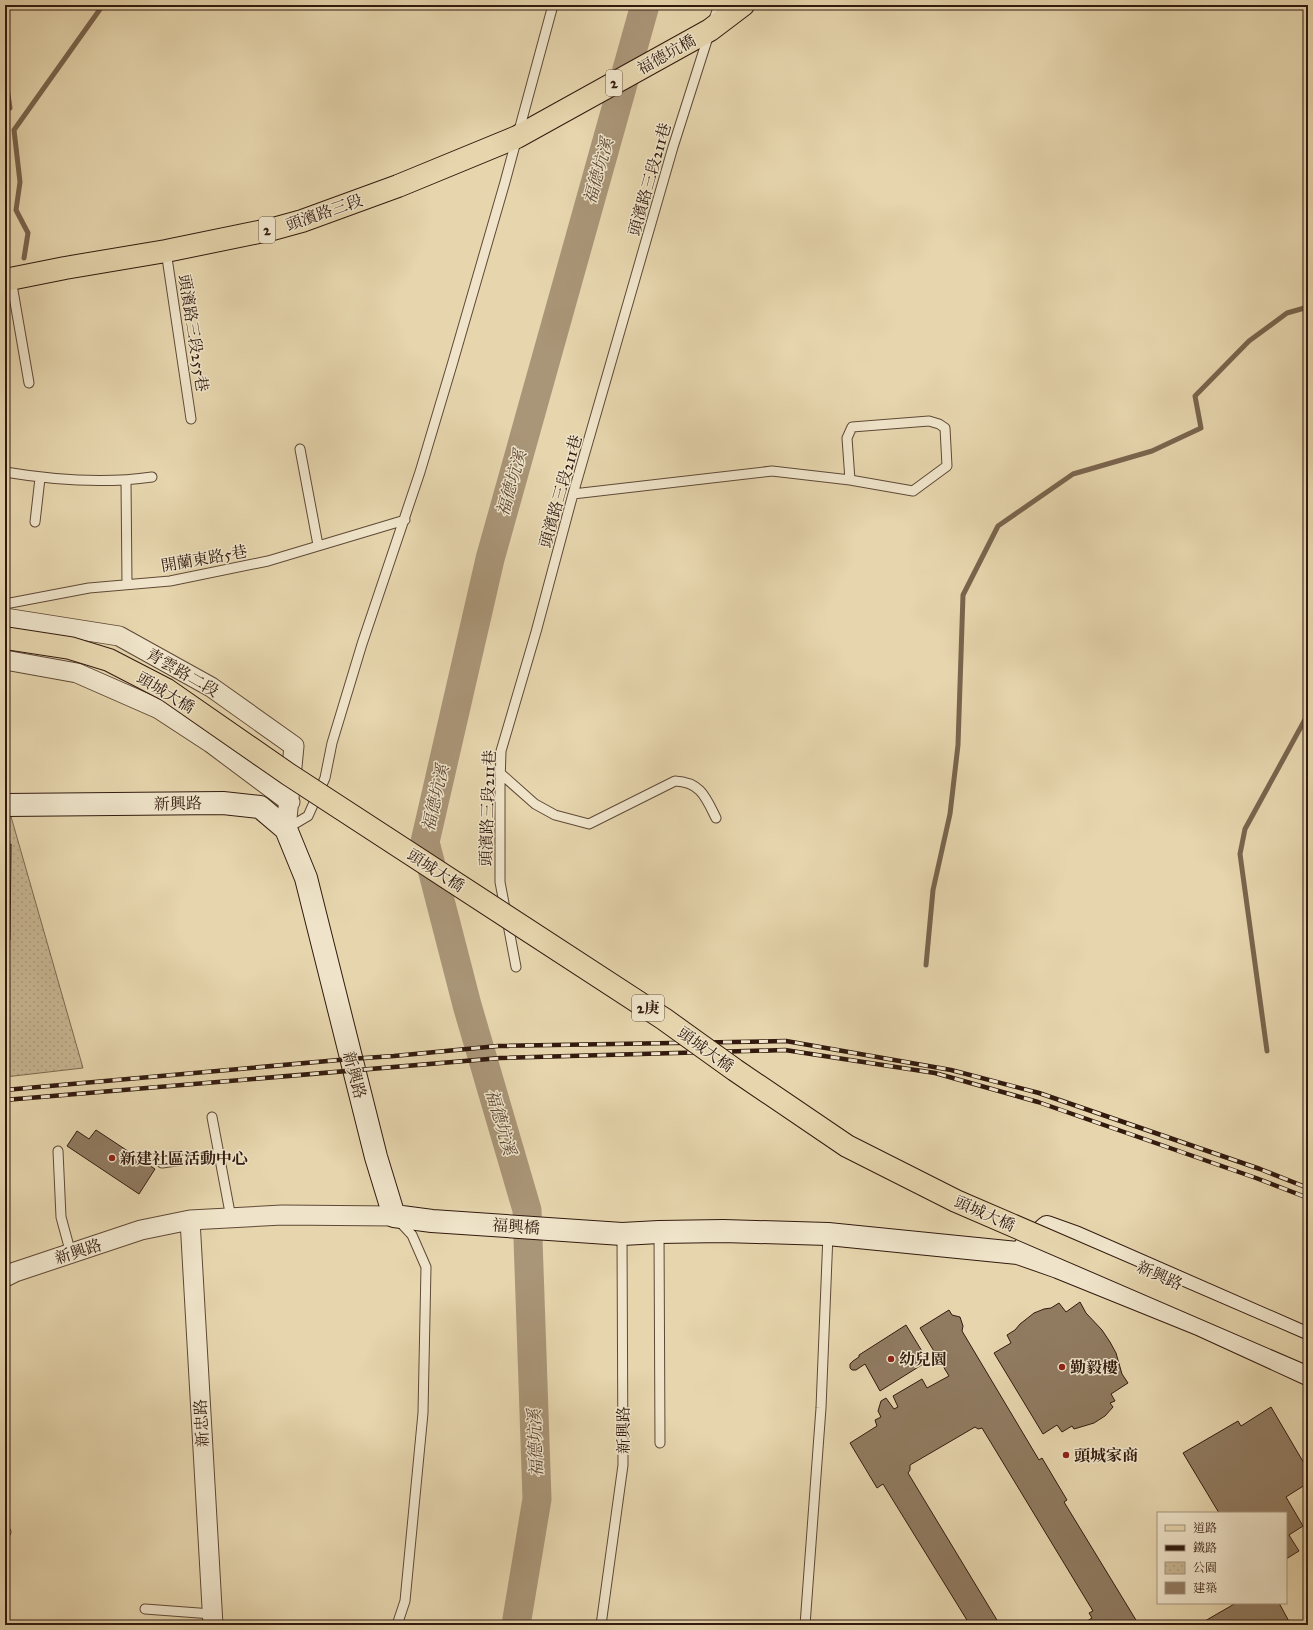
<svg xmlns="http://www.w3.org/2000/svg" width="1313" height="1630" font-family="'IM FELL Great Primer','Noto Serif TC',serif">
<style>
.park{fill:url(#park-dots);stroke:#7c6850}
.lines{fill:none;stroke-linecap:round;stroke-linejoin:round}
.stream{stroke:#79644d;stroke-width:5}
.river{stroke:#a99577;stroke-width:29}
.building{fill:#907b61;stroke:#321a0e}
.lane-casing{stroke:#5f4936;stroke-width:11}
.street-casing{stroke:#5f4936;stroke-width:21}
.secondary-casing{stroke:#321a0e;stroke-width:24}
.primary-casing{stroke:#321a0e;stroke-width:24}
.lane{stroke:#efe4ca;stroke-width:9}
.street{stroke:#efe4ca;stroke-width:19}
.secondary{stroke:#efe4ca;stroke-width:22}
.primary{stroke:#e6d5ad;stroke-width:22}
.rail-casing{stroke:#321a0e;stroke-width:4.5}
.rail{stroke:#efe4ca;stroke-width:3;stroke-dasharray:9;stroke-linecap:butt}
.primary-bridge-casing{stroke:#321a0e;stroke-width:24;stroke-linecap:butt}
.primary-bridge{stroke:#e6d5ad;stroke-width:22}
.poi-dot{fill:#8f2418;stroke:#efe4ca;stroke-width:1.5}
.labels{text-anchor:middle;stroke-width:3;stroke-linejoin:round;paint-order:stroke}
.shield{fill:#efe4ca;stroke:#6b5746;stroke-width:1}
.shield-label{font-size:15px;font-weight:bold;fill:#321a0e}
.street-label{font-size:16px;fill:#321a0e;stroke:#efe4ca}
.poi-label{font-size:16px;font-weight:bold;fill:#321a0e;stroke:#efe4ca;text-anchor:start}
.water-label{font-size:17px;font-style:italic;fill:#5c4533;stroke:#efe4ca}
</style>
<defs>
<pattern id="park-dots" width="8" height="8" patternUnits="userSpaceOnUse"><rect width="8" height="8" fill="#c7b592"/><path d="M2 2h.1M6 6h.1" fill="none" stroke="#ab9b7d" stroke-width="1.8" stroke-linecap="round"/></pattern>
</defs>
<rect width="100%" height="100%" fill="#e6d5ad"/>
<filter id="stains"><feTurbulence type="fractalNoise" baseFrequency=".005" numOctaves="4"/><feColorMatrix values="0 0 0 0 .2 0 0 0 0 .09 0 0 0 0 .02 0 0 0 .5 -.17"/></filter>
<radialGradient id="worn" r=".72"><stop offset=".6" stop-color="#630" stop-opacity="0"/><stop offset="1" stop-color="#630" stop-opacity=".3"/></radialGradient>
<path class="park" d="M5,813H10L83,1068L5,1077Z"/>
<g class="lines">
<path class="stream" d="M5,74L10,108
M24,258L28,233L16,210L20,182L14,130L103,5
M926,965L933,890L950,814L958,745L963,595L998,526L1073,474L1152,451L1201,428L1195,396L1249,341L1287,313L1308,307
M1267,1051L1240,854L1245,829L1308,714"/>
<path class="river" d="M516,1625L537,1499L527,1210L467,1005L425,842L490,559L645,5"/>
</g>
<path class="building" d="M5,844H11L10,940H5Z
M96,1130L155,1169L139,1194L67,1146L77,1131L89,1139Z
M1080,1302L1086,1313L1102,1330L1110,1342L1116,1353L1122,1374L1128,1383L1111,1394L1115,1401L1110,1403L1113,1407L1105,1416L1094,1423L1074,1429L1072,1426L1062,1432L1057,1425L1043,1434L994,1353L1011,1343L1007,1335L1015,1330L1020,1324L1034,1313L1044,1309L1051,1308L1059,1303L1066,1312Z
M949,1310L952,1315L960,1317L963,1326L962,1331L1039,1460L1042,1458L1067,1500L1064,1502L1139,1625H1081L1092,1618L1089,1613L1093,1611L982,1428L978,1429L975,1427L910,1465V1470L908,1473L1000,1625H970L883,1484L877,1488L850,1443L877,1426L875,1420L881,1417L878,1411L881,1401L886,1398L894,1409L898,1407L893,1396L922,1379L927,1388L949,1376L920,1328Z
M906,1325L928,1361L880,1391L865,1364L856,1370H852L850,1368V1364L853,1361L859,1357V1355Z
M1271,1407L1308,1470V1483L1286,1497L1303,1526L1289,1535L1299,1551L1286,1559V1513H1219L1183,1453L1238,1421L1241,1426Z
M1236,1603H1279L1291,1625H1198Z"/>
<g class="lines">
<defs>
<path id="lane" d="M713,22L719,5
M166,251L191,419
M11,279L29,383
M300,449L318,545
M5,472C53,480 104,484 152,477
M126,481L127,584
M573,494L772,471L850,480L913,491L947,466L945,428L939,424L929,421L852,427L847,438L850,480
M35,522L40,478
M5,604L89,588L170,581L268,561L405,520
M500,773L535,804L555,815L589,824L675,781C701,782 706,798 716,818
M286,829L308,816L325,778L332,743L362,644L420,472L452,365L505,182L553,5
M516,967L500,882V784L501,751L536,632L573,494L673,147L709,34
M212,1117L231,1218
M58,1151L61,1217L71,1254
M162,1163L219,1155
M659,1232L660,1443
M5,1532H6
M145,1609L212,1614
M397,1625L405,1601L423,1413L426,1267L412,1235L399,1221
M601,1625L623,1465L622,1234
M805,1625L821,1408L828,1234"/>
<path id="street" d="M5,618L119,636L211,687L294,746L286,829
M5,660L77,673L159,709L211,743L290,802
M190,1220L213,1625
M5,1277L15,1272L141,1230L190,1220L282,1215L394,1216"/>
<path id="secondary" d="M5,805L223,803L260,807L286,829L306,878L376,1157L394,1216L432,1221L622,1234L659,1232L723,1231L828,1234L1018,1253L1058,1267L1199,1324L1308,1374
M1024,1248L1047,1227L1075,1237L1308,1339"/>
<path id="primary" d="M5,280L65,268L166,251L273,229L302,221L398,186L517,137L710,30L743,5"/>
</defs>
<use href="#lane" class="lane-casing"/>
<use href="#street" class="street-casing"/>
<use href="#secondary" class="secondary-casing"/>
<use href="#primary" class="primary-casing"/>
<use href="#lane" class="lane"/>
<use href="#street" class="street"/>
<use href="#secondary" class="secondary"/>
<use href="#primary" class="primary"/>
<defs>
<path id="rail" d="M5,1090L350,1059L394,1056L498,1046L786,1041L951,1070L1039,1093L1260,1169L1308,1188
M5,1100L500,1058L785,1050L935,1073L1038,1102L1256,1178L1308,1198"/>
</defs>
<use href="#rail" class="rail-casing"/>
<use href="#rail" class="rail"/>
<defs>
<path id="primary-bridge" d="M5,638L70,648L109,660L167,690L288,774L664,1019L735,1070L847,1146L956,1201L1308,1353"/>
</defs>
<use href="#primary-bridge" class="primary-bridge-casing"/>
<use href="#primary-bridge" class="primary-bridge"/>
</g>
<g class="poi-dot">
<circle cx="112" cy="1158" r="4"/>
<circle cx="891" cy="1359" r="4"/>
<circle cx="1062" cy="1367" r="4"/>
<circle cx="1066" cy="1455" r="4"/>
</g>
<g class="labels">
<g class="shield">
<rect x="606" y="70" width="16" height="26" rx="3"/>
<rect x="259" y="217" width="16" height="26" rx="3"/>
<rect x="632" y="995" width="32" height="26" rx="3"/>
</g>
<g class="shield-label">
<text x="614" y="88">2</text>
<text x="267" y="235">2</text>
<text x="648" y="1013">2庚</text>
</g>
<g class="street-label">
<text transform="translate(666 54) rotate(-29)" y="6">福德坑橋</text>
<text transform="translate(649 179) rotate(-74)" y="6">頭濱路三段211巷</text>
<text transform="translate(324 212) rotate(-19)" y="6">頭濱路三段</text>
<text transform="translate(194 333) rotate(81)" y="6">頭濱路三段255巷</text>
<text transform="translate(560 491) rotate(-74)" y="6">頭濱路三段211巷</text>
<text transform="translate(204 558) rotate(-10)" y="6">開蘭東路5巷</text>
<text transform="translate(183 672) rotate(30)" y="6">青雲路二段</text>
<text transform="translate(166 692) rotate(31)" y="6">頭城大橋</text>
<text transform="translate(178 803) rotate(-1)" y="6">新興路</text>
<text transform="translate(487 808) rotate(-88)" y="6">頭濱路三段211巷</text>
<text transform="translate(436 870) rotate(33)" y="6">頭城大橋</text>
<text transform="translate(706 1049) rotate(36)" y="6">頭城大橋</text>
<text transform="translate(355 1075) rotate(75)" y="6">新興路</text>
<text transform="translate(985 1213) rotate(24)" y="6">頭城大橋</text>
<text transform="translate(516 1226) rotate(4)" y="6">福興橋</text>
<text transform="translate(78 1251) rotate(-18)" y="6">新興路</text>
<text transform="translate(1160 1275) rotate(24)" y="6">新興路</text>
<text transform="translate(201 1423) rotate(-93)" y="6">新忠路</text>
<text transform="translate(623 1430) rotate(-90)" y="6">新興路</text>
</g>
<g class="poi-label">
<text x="120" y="1164">新建社區活動中心</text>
<text x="899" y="1365">幼兒園</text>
<text x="1070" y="1373">勤毅樓</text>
<text x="1074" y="1461">頭城家商</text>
</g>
<g class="water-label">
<text transform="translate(598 171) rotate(-74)" y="6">福德坑溪</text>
<text transform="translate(511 483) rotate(-74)" y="6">福德坑溪</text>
<text transform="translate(435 798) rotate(-77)" y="6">福德坑溪</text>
<text transform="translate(501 1122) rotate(74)" y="6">福德坑溪</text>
<text transform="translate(535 1443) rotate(-92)" y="6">福德坑溪</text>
</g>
</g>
<rect width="1313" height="1630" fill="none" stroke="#e6d5ad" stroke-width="20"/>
<rect x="6" y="6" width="1301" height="1618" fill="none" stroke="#321a0e" stroke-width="2"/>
<rect x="10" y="10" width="1293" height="1610" fill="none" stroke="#321a0e"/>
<rect x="1157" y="1512" width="130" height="92" fill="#efe4ca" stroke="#a3937f"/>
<rect x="1165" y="1525" width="20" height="6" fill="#e6d5ad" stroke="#a3937f"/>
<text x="1193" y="1532" font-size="12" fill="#321a0e">道路</text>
<rect x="1165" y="1545" width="20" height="6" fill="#321a0e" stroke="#a3937f"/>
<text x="1193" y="1552" font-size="12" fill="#321a0e">鐵路</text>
<rect x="1165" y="1562" width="20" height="12" fill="url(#park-dots)" stroke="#a3937f"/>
<text x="1193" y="1572" font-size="12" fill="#321a0e">公園</text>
<rect x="1165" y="1582" width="20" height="12" fill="#907b61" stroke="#a3937f"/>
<text x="1193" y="1592" font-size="12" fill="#321a0e">建築</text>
<rect width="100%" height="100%" filter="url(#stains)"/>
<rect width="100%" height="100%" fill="url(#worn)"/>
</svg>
